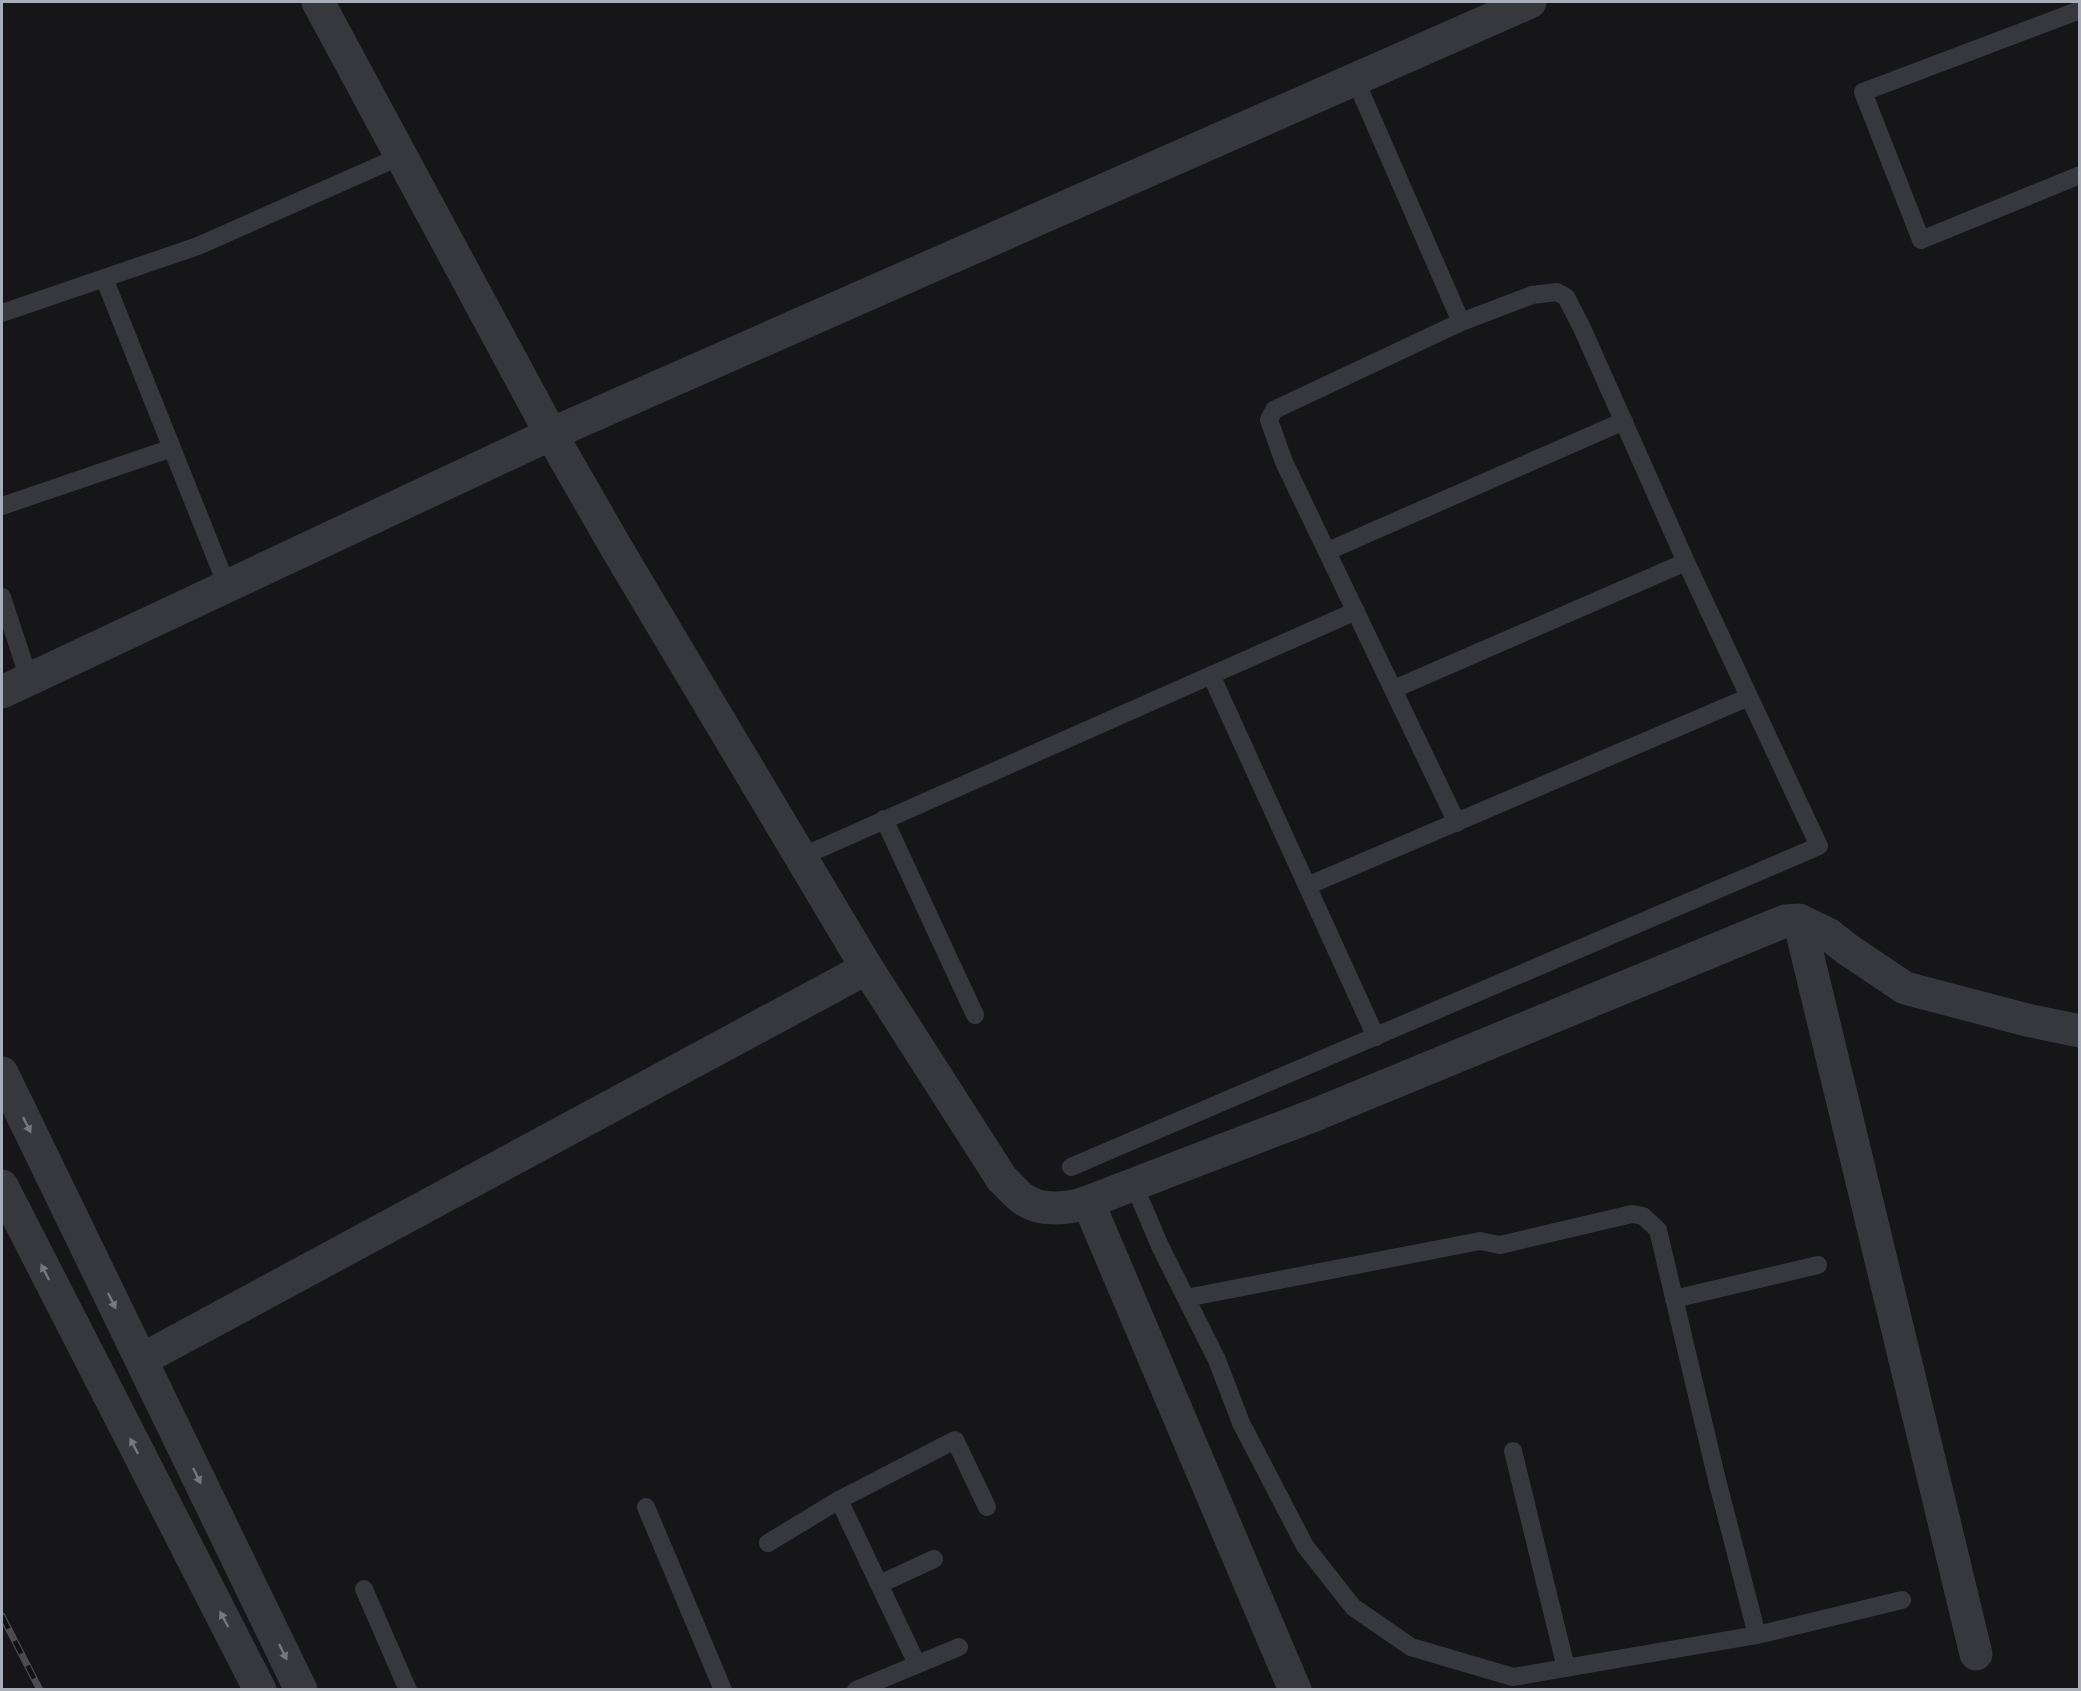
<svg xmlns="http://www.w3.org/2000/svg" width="2081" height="1691" font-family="'Noto Sans',sans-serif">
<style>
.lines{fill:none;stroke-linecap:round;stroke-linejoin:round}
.lane{stroke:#37383d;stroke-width:18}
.street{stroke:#37383d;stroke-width:33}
.rail-casing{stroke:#4a4c52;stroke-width:7}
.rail{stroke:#111113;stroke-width:4.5;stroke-dasharray:14;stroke-linecap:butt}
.oneway{fill:#757881}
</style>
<rect width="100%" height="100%" fill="#161618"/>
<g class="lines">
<path class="lane" d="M2080,10L1863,92L1921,240L2080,175
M1355,79L1461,322
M104,278L227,586
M2,313L198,246L401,156
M2,506L172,448
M1328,551L1624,421
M2,597L29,679
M1211,675L1376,1037
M1394,689L1686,562
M884,819L975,1015
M801,857L1356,611
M1307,886L1749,697
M1071,1167L1819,846L1686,562L1582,328L1566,297L1557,292L1532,295L1461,322L1274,410L1269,420L1284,462L1457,823
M1134,1185L1160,1246L1217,1360L1241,1423L1305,1546L1353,1607L1411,1647L1513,1677L1757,1635L1902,1600
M1186,1298L1480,1241L1500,1245L1632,1214L1643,1216L1658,1230L1717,1480L1757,1635
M1674,1299L1818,1265
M1513,1451L1566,1668
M839,1500L917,1664
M646,1507L723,1690
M768,1543L839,1500L955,1440L987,1507
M880,1584L934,1559
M364,1589L408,1690
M856,1690L959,1647"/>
<path class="street" d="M318,2L551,434L617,549L867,968L1002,1179C1009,1185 1016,1194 1023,1199C1041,1212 1069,1209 1088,1202L1317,1114L1785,921L1799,920L1828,934L1847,949L1905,988L2027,1020L2080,1031
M2,692L551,434L1530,2
M1799,920L1976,1654
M2,1073L301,1690
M2,1186L260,1690
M1088,1202L1295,1690
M141,1360L867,968"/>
<defs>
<path id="rail" d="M2,1616L40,1690"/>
</defs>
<use href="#rail" class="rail-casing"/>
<use href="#rail" class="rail"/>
</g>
<defs><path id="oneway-solid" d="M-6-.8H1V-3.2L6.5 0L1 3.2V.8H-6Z" transform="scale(1.5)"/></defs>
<g class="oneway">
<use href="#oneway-solid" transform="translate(27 1125) rotate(64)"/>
<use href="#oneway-solid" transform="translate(45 1272) rotate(-117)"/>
<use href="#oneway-solid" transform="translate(112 1301) rotate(64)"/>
<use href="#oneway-solid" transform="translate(134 1446) rotate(-117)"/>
<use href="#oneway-solid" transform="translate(197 1476) rotate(64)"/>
<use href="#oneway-solid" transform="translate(224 1619) rotate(-118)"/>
<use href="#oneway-solid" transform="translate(283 1652) rotate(64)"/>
</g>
<rect width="2081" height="1691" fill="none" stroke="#a8adb8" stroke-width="6"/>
</svg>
